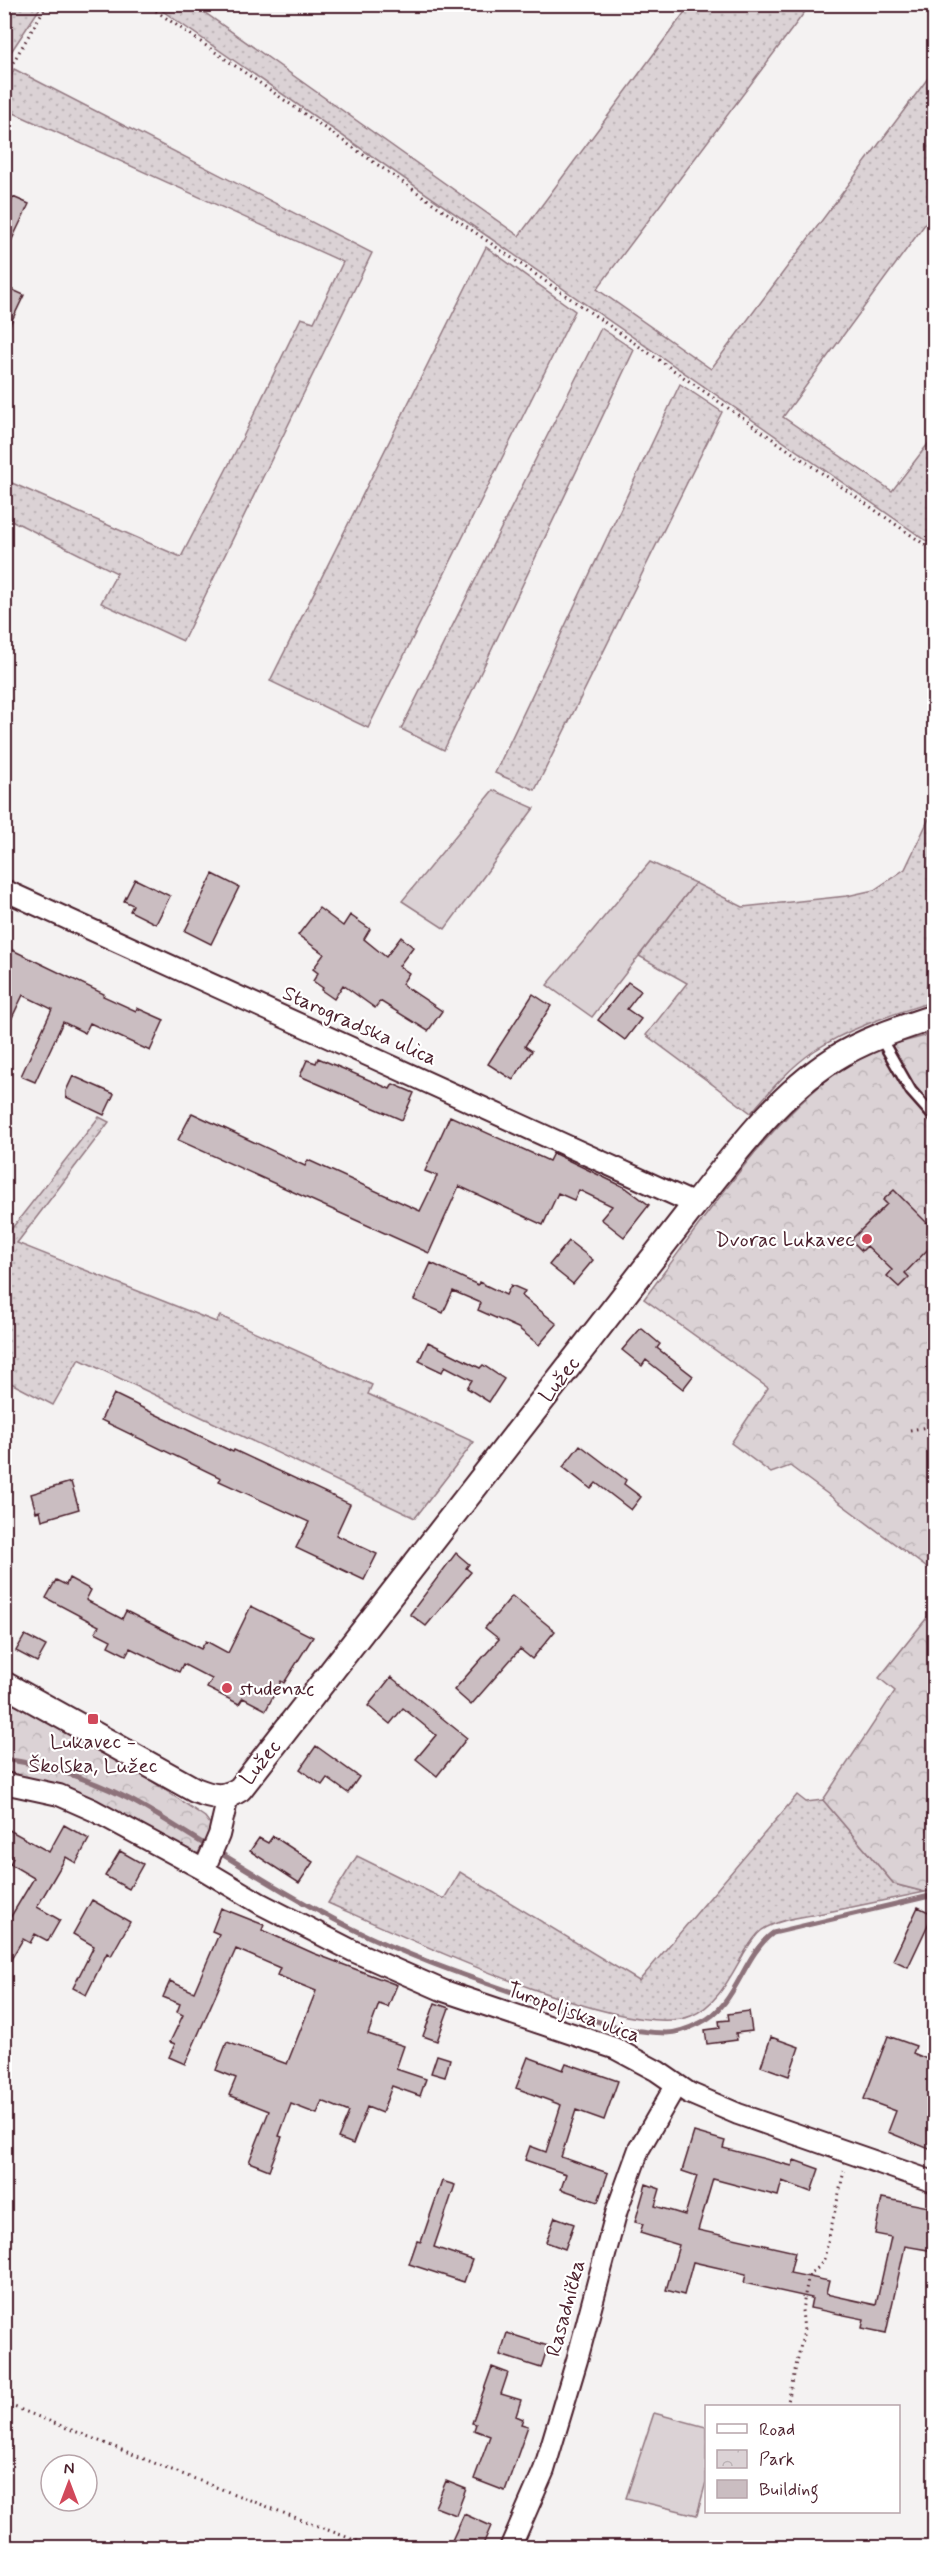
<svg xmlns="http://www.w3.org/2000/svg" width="939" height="2552" font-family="Mynerve,sans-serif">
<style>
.grass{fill:url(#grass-dots);stroke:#927880;stroke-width:1.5}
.park{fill:url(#park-crowns);stroke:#927880;stroke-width:1.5}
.garden{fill:#dbd2d5;stroke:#927880;stroke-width:1.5}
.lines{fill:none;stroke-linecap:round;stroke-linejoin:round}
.stream{stroke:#8d727a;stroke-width:5}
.building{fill:#cabdc1;stroke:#4a1f2b;stroke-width:1.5}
.service-casing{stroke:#4a1f2b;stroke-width:14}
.minor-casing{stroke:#4a1f2b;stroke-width:24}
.tertiary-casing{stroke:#4a1f2b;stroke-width:28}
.path{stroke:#4a1f2b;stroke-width:3;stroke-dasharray:1.5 4.5;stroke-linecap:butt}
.service{stroke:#fff;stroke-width:9}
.minor{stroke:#fff;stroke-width:20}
.tertiary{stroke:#fff;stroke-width:24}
.poi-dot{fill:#d1495b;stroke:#fff;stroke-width:2}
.labels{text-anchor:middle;stroke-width:4.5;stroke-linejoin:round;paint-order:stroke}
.street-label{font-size:21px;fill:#4a1f2b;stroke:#fff}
.poi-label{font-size:21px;fill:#4a1f2b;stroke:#fff;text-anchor:end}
</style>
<defs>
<pattern id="grass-dots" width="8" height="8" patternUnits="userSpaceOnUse" patternTransform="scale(1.5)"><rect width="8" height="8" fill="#dbd2d5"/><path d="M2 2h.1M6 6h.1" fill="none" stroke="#bdb4b7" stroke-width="1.8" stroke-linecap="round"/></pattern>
<pattern id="park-crowns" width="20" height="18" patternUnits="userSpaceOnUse" patternTransform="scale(1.5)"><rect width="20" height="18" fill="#dbd2d5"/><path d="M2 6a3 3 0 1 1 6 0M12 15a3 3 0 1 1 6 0" fill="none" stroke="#bdb4b7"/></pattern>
</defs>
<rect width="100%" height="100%" fill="#f4f2f2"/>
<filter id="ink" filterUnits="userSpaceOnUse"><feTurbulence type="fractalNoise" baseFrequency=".0167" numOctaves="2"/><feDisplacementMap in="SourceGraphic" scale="12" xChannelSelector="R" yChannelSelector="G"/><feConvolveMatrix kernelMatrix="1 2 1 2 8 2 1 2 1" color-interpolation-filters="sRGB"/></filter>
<g filter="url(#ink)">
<path class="grass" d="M15,5H42L5,61V20Z
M154,5H194L519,236L690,5H810L597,289L711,369L934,70V212L783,417L892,491L934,436V546Z
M14,69L372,253L183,641L101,603L117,573L5,517V480L181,557L241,441L301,318L314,322L343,262L5,109V93Z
M486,247L575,311L368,728L270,681Z
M601,328L634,350L444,750L401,729Z
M680,384L722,412L535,790L495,773Z
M934,808V1001C894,1014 850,1027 814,1051C789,1068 770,1091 751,1113L646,1035L687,983L639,956L695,883L743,907L847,896L874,890L905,869Z
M99,1117L109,1122L17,1243L216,1322L220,1316L372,1385L368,1394L474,1442L415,1518L79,1359L53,1405L5,1380V1237Z
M797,1795L806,1802L823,1800L894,1884L925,1892C891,1899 857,1906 823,1913C803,1917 779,1919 762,1930C754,1936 748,1947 743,1955C729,1979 717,2005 691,2016C627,2043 396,1933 328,1903L357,1856L444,1899L460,1872L639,1981Z"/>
<path class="park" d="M934,1033V1573L790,1466L771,1473L731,1443L768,1388L644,1299C705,1219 774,1109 860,1056C875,1047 915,1040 934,1033Z
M934,1609V1890L925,1892L894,1884L823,1800L895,1691L879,1678Z
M4,1694L125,1763L205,1817L214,1829L194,1859L5,1776Z"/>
<path class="garden" d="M493,790L534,808L445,929L402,901Z
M650,862L695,883L592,1017L547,985Z
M654,2413L706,2427V2482L697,2515L626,2498Z"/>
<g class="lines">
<path class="stream" d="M4,1759C47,1765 90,1779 129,1799C156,1813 182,1831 209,1847
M217,1851C261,1878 305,1905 351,1928C409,1957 469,1977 529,1998C572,2013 620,2033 666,2033C677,2033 690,2028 700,2023C738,2005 741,1957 773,1933L934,1895"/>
</g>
<path class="building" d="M13,197L29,204L4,256V203L10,205Z
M4,286L24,295L4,337Z
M213,874L239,887L211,944L185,931Z
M135,879L170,896L156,924L130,911L133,905L124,901Z
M319,908L343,926L350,915L370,929L364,939L386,957L401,937L413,947L399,966L409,973L402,984L442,1011L428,1031L380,1001L375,1008L343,985L334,999L321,990L323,988L313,981L318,973L313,969L324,954L298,935Z
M4,946L104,994L103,996L136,1011L137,1008L164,1020L150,1051L90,1023L85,1033L63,1022L35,1082L21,1076L52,1009L23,995L4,1034Z
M628,982L641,991L627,1009L641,1019L625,1040L598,1020Z
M533,994L551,1006L525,1046L532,1051L513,1080L488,1064Z
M318,1058L390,1089L393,1084L414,1093L402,1120L300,1076L307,1060L316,1063Z
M73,1076L114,1094L104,1115L66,1097V1091Z
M192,1113L305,1166L308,1160L420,1211L437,1176L425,1171L450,1116L549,1161L553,1153L626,1188L649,1205L624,1237L601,1219L612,1206L579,1190L574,1200L558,1193L543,1225L459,1186L429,1253L178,1140Z
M894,1190L927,1223L934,1215V1243L905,1273L909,1277L899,1287L887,1276L892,1270L867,1246L862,1251L851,1240L887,1204L883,1200Z
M569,1241L593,1260L573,1284L549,1265Z
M431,1263L478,1285L479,1282L506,1295L511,1285L525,1291L522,1296L557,1324L539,1345L518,1328L478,1310L481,1303L453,1291L443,1313L414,1300Z
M641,1328L660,1344L657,1348L693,1376L683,1389L646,1360L642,1366L622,1350Z
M428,1342L480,1368L483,1365L504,1379L489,1402L467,1388L472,1380L445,1366L442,1372L419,1361Z
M114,1394L233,1452L234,1450L350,1504L336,1535L377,1554L364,1580L296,1548L309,1522L219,1481L221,1478L101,1420Z
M580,1445L626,1480L624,1484L641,1497L631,1510L596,1483L591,1489L563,1467Z
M71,1482L79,1509L42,1520L40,1511L36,1512L31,1494Z
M456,1553L469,1564L466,1568L471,1572L426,1626L410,1614Z
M69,1578L91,1590L86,1600L122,1619L126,1611L201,1649L206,1641L228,1653L251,1606L313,1637L284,1683L281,1681L266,1710L243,1698L239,1704L207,1688L212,1679L183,1664L179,1672L130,1648L126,1655L108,1646L111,1640L95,1632L99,1626L46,1598L56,1580L66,1585Z
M512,1596L555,1631L532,1659L520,1649L471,1705L454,1690L499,1639L485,1628Z
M25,1635L46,1646L37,1662L16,1651Z
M391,1677L467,1738L437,1776L416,1759L436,1735L403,1708L390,1724L368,1706Z
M316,1746L359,1777L348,1793L327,1778L322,1785L300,1769Z
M64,1825L89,1839L76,1863L66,1857L37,1907L60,1920L48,1941L35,1934L30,1943L23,1939L4,1971V1928L34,1878L10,1864L13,1858L4,1855V1827L49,1852Z
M273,1836L313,1862L299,1883L250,1851L259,1838L268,1843Z
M120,1851L143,1864L129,1889L105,1876Z
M92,1900L130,1922L111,1956L107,1953L86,1995L73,1988L94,1946L73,1934Z
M918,1907L933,1914L908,1967L893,1960Z
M221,1908L264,1925L262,1930L313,1953L397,1985L388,2007L379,2004L368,2034L404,2046L396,2069L426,2079L420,2096L392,2086L382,2113L367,2107L353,2144L338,2138L349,2112L322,2101L317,2114L291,2104L279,2136L282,2137L269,2170L249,2162L269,2111L229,2095L236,2078L216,2070L227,2042L287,2064L316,1991L277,1975L280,1968L236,1949L185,2064L169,2057L175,2044L170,2042L183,2015L177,2012L180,2004L163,1997L170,1981L194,1992L219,1934L212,1931Z
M435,2003L449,2008L437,2041L423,2036Z
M749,2011L752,2031L736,2033L737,2040L707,2044L705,2030L720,2028L719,2021L729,2020L728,2014Z
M888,2036L916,2046L913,2053L934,2062V2089L929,2101L934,2103V2151L888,2132L896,2111L864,2099Z
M771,2037L799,2047L789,2076L761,2066Z
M437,2055L450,2059L445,2077L431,2073Z
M528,2057L563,2070L566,2063L618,2081L604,2120L576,2110L561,2157L608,2173L598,2202L561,2189L566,2174L525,2160L530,2146L546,2152L561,2105L516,2088Z
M694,2132L725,2141L723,2148L792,2166L794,2160L819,2169L811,2192L782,2181L778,2196L713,2179L698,2230L795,2252L790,2273L829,2281L826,2294L876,2305L891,2237L875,2234L882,2198L934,2208V2251L905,2246L886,2333L862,2328L864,2319L810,2308L812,2298L744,2283L746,2274L693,2262L684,2295L666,2290L679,2245L640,2233L643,2224L635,2222L646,2184L660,2189L655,2206L685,2215L697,2176L682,2171Z
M442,2181L455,2185L434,2247L472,2260L464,2282L409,2264L417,2241L421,2242Z
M555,2217L574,2224L565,2249L546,2242Z
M507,2333L548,2346L541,2368L500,2355Z
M492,2367L508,2373L501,2394L521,2400L516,2416L523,2419L521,2424L528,2426L505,2491L474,2479L490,2436L474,2430L476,2424L472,2423Z
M446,2481L466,2489L456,2515L435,2507Z
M464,2514L491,2526L482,2547H449Z"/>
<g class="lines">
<defs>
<path id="service" d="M880,1037L911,1091L934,1117"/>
<path id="minor" d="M4,890L695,1204
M4,1783L59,1795L93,1810L204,1870
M228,1797L219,1835L204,1870L261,1904L353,1951L444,1991L614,2048L657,2071L689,2093L738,2114L934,2182
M510,2548L544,2470L577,2360L617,2210L639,2149L676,2085"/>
<path id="tertiary" d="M4,1684L195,1790C213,1797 224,1800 240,1789L695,1204C736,1152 778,1095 834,1059C863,1040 901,1028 934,1017"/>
</defs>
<use href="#service" class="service-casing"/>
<use href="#minor" class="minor-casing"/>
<use href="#tertiary" class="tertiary-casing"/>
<path class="path" d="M146,4L934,551
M4,78L47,4
M910,1430L934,1426
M4,2403L182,2474L375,2548
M787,2406L804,2331L802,2310L809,2274L819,2267L824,2259L844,2171"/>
<use href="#service" class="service"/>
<use href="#minor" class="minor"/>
<use href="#tertiary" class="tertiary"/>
</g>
</g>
<g class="poi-dot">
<circle cx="867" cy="1239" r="6"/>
<circle cx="227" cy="1688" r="6"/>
<rect x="87" y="1713" width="12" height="12" rx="3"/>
</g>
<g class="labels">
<g class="street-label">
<text transform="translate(360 1025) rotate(24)" y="7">Starogradska ulica</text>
<text transform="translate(559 1379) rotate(-52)" y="7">Lužec</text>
<text transform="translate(260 1762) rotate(-51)" y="7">Lužec</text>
<text transform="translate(574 2012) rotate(20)" y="7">Turopoljska ulica</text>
<text transform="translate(565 2308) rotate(-75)" y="7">Rasadnička</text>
</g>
<g class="poi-label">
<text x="855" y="1246">Dvorac Lukavec</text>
<text x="239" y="1695" text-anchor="start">studenac</text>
<text x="93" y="1748" text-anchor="middle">Lukavec -<tspan x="93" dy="24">Školska, Lužec</tspan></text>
</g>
</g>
<rect width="939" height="2552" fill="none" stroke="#fff" stroke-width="24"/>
<rect x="12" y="12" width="915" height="2528" fill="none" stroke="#4a1f2b" stroke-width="2" filter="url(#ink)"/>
<rect x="705" y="2405" width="195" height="108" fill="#ffffff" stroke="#b7a5aa" stroke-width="1.5"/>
<rect x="717" y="2424" width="30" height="9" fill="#ffffff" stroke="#b7a5aa" stroke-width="1.5"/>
<text x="759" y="2435" font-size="18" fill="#4a1f2b">Road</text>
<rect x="717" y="2450" width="30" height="18" fill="url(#park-crowns)" stroke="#b7a5aa" stroke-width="1.5"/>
<text x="759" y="2465" font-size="18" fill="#4a1f2b">Park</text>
<rect x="717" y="2480" width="30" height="18" fill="#cabdc1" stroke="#b7a5aa" stroke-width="1.5"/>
<text x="759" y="2495" font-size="18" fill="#4a1f2b">Building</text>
<g transform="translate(69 2483)"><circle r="28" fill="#ffffff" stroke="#b7a5aa" stroke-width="1.5"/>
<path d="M0-4.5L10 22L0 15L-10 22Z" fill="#d1495b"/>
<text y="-9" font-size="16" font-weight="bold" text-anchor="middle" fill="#4a1f2b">N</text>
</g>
</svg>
